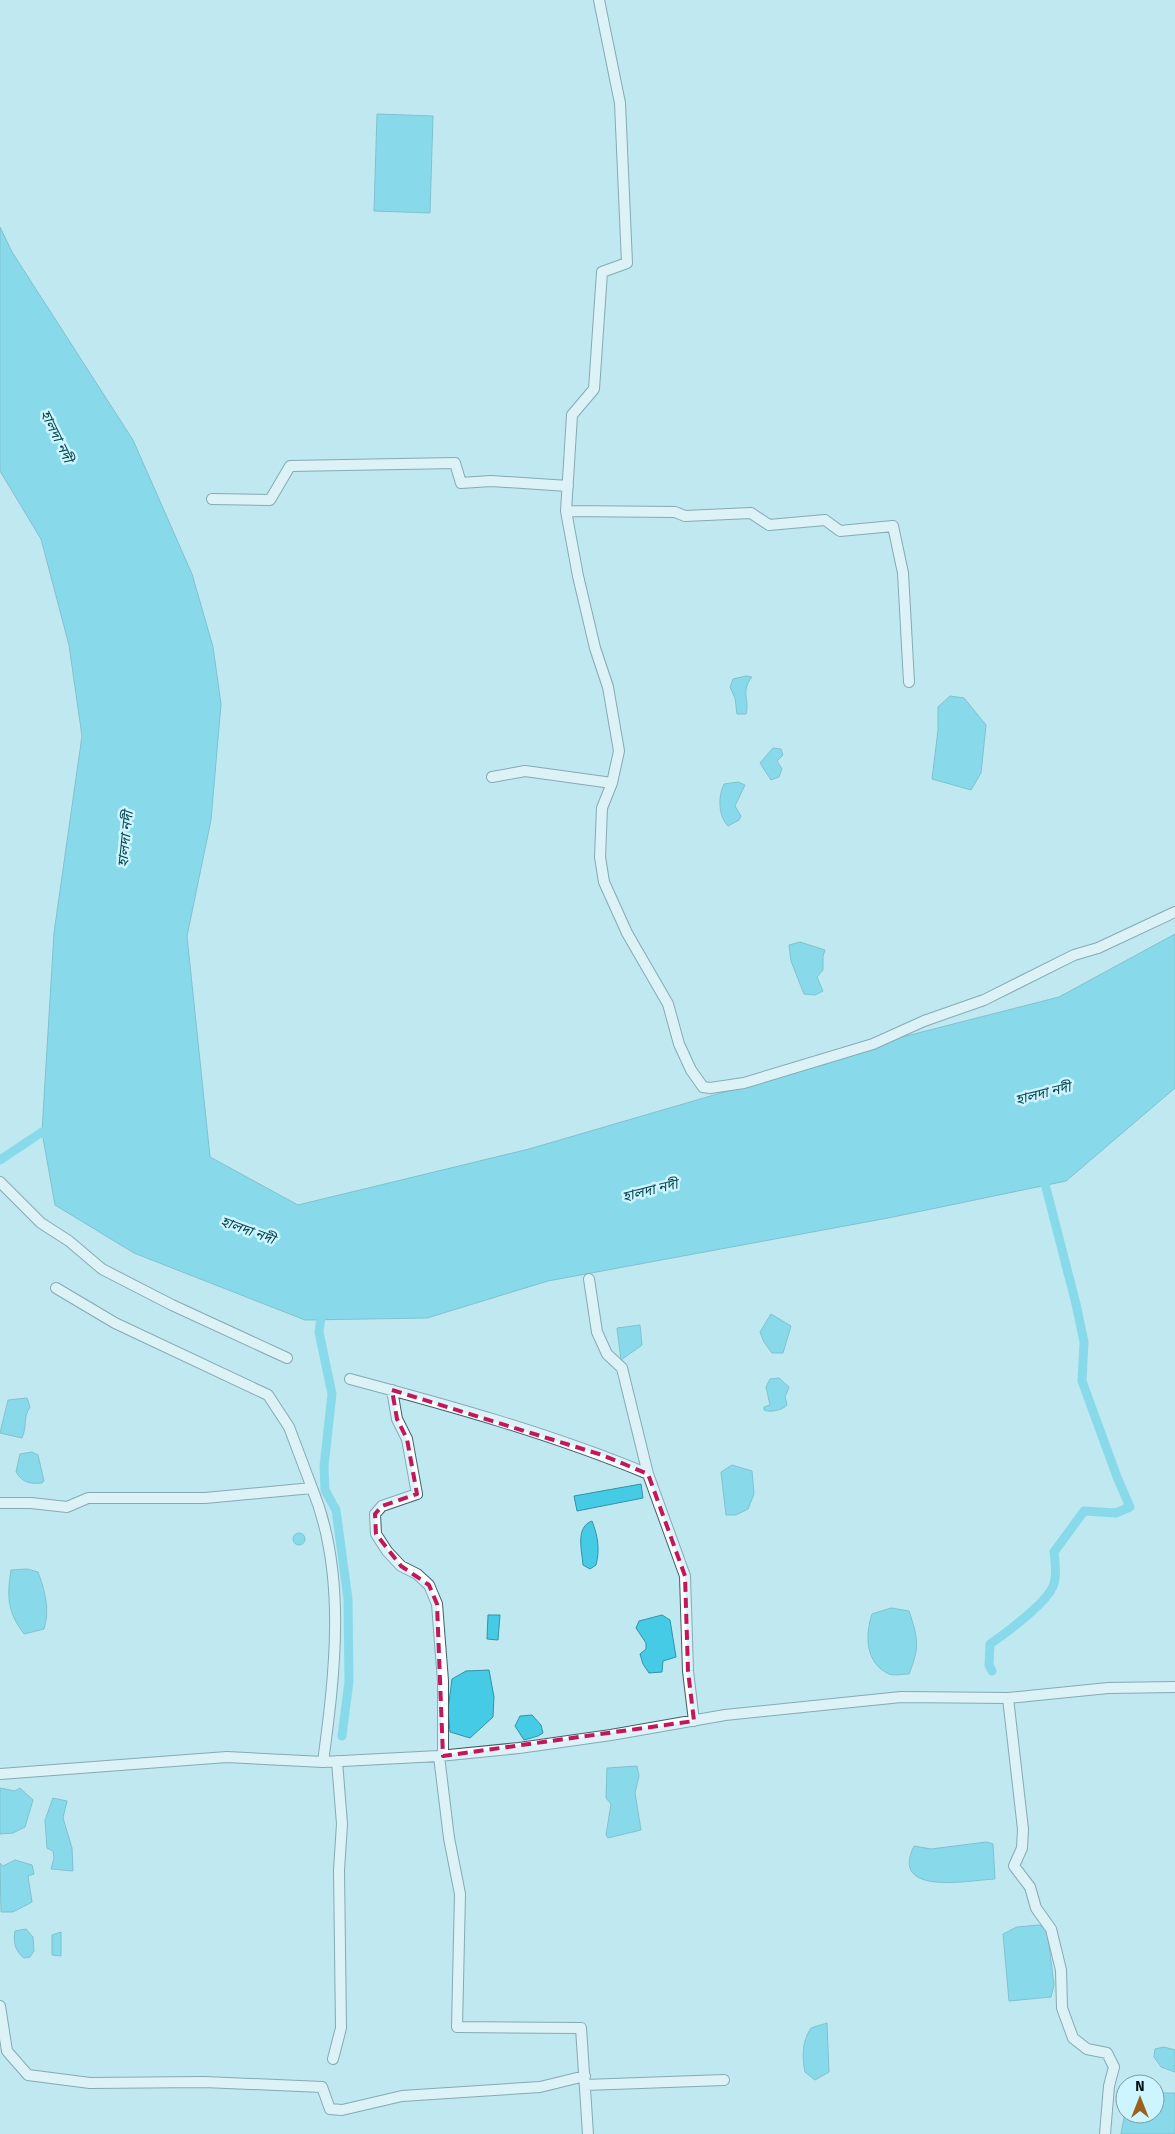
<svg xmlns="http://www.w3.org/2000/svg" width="1175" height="2134" font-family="'Fira Sans','Noto Sans Bengali',sans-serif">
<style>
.water{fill:#45cbe5;stroke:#3293a6}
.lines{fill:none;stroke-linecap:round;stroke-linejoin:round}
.canal{stroke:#45cbe5;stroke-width:9}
.street-casing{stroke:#3d6169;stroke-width:12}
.street{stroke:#fff;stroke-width:10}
.marked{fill:none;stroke:#c2185b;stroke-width:4;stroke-dasharray:10 6;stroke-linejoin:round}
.labels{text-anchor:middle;stroke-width:5;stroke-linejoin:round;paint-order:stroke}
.water-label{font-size:14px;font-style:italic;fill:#094550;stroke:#cdf5ff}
</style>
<rect width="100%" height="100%" fill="#c0e8f1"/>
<path class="water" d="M377,114L433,116L430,213L374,211Z
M0,227L12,252L133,440L192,574L213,647L221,704L211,820L187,936L210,1157L298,1205L529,1149L779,1076L875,1044L1059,997L1175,934V1088L1066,1181L888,1218L548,1281L427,1318L305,1320L134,1253L55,1205L42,1132L54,933L82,736L69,645L41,539L0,471Z
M746,676L752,677C740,692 750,699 746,714H737L735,698L730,687L733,679Z
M950,696L964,698L986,725L981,773L971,790L932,779L938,730V707Z
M773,748L781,749L783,755L777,761L782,769L779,777L771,780L760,763Z
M738,782L745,785L735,806L741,816L739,820L728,826C718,816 718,796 724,784Z
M800,942L825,950L823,956V970L817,977L823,991L815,995L804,994L791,961L789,945Z
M771,1314L791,1326L783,1353H772L764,1342L760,1332Z
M640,1325L642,1345L621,1360L617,1328Z
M779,1378L789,1387L785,1397L787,1405C783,1410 770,1413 764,1410V1407L770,1405L766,1387L770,1379Z
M27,1398L30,1407C23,1417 27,1427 22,1438L0,1433L8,1400Z
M32,1452L38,1455L44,1481L42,1483C30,1484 23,1483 16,1472L20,1454Z
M732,1465L752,1471L754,1494L748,1509L736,1515H726L721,1472Z
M641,1484L643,1498L577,1511L574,1496Z
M592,1521C598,1536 600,1550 596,1565L590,1569L583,1565C582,1551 575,1527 592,1521Z
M293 1539a6 6 0 1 1 12 0a6 6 0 1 1-12 0Z
M27,1569L38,1572C45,1591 50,1609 44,1629L24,1634C7,1611 7,1597 11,1570Z
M891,1608L909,1611C918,1638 920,1647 909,1674C903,1674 894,1676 889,1674C865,1663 865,1635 872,1614Z
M488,1615H500L498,1640L487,1639Z
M662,1615L670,1620L676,1657L663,1661L662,1672L649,1673L643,1664L640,1654L646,1649V1643L636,1628L639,1621Z
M489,1670L494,1697L493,1717L470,1738L450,1732L448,1710L452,1679L466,1671Z
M532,1715L541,1725L543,1733L538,1736L524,1740L515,1726L520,1716Z
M637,1766L639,1776L635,1793L641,1830L608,1838L606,1835L611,1804L606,1798L607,1768Z
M0,1788L15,1791L20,1788L33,1800L25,1827L13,1833L0,1834Z
M53,1798L67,1801L63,1818L72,1848L73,1871L51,1869L54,1858L53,1851L47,1848L45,1820Z
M986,1842L993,1844L995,1879C970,1880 889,1897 914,1846L931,1849Z
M15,1860L32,1865L34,1874L28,1876L32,1902L13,1912H1L0,1863L3,1866Z
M1039,1925L1047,1929L1054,1985L1051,1997L1009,2001L1003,1934L1017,1927Z
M26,1929L33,1937L34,1951L30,1957L24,1958C15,1951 13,1942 15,1931Z
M61,1932V1956L52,1955V1935Z
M827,2023L829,2072L815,2080L805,2072C802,2057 802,2041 811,2028Z
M1164,2047L1175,2050V2072L1161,2067L1154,2057L1155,2049Z
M1155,2093H1175V2134H1121L1125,2112L1155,2114Z"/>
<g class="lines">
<path class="canal" d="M0,1160L42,1132L53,1129
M322,1309L319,1332L332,1394L324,1466L325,1490L336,1510L348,1599L349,1681L342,1736
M992,1671L989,1665L990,1644C1005,1634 1042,1606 1051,1590C1058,1580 1055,1563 1054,1552L1084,1511L1116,1513L1130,1507L1117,1477L1082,1381L1084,1342L1076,1304L1043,1176"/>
<defs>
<path id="street" d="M599,0L620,103L627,263L602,272L594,389L572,415L566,511L578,576L595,648L608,687L619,751L612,783L602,808L600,857L604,882L627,933L668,1004L679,1044L691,1070L703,1087L710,1088L744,1083L873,1044L924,1021L984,1000L1074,955L1098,948L1175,912
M212,499L270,500L290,466L455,463L461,483L491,481L568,486
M566,511L675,512L685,516L751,513L769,525L825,520L840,531L893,526L903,573L909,682
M492,777L525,771L612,783
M0,1182L41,1223L69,1241L102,1269L172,1305L287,1358
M589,1279L597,1332L607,1354L622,1368L648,1474
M56,1288L115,1323L268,1395L289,1427L312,1488
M350,1379C451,1406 552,1434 648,1474L685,1576L688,1671L694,1721
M392,1390L397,1419L407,1439L417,1494L382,1506L375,1514L376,1534L387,1551L401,1566L417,1574L429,1585L437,1604L443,1681V1756
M0,1503H31L67,1507L88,1498H205L312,1488C347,1573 335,1673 323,1762
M1008,1698L1023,1829L1022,1848L1014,1866L1030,1887L1036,1908L1051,1929L1061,1970L1062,2008L1073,2038L1087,2049L1107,2053L1114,2067L1109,2086L1105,2134
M439,1756L449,1838L460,1894L457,2027L581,2028L588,2134
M0,1774L227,1757L323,1762L439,1756L519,1748L611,1735L725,1715L901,1697L1008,1698L1108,1688L1175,1687
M0,2006L7,2051L28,2075L90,2083L204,2082L322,2087L330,2109L342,2110L402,2096L540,2087L585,2076
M333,2059L341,2028L339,1870L342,1824L337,1761
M585,2085L724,2080"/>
</defs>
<use href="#street" class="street-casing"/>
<use href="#street" class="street"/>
</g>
<path d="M0 0H1175V2134H0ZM392,1390L602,1455L648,1474L685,1576L688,1671L694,1721L443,1756L437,1604L429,1585L401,1566L376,1534L375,1514L382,1506L417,1494L407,1439L397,1419Z" fill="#c0e8f1" fill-opacity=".55" fill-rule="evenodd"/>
<path class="marked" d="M392,1390L602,1455L648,1474L685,1576L688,1671L694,1721L443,1756L437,1604L429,1585L401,1566L376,1534L375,1514L382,1506L417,1494L407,1439L397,1419Z"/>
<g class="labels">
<g class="water-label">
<text transform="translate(57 436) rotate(64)" y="5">হালদা নদী</text>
<text transform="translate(125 839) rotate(-84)" y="5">হালদা নদী</text>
<text transform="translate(1043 1093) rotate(-14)" y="5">হালদা নদী</text>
<text transform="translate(650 1190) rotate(-14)" y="5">হালদা নদী</text>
<text transform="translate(248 1230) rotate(20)" y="5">হালদা নদী</text>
</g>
</g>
<g transform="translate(1140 2099)"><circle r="24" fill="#cdf5ff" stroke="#7d9aa1"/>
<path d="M0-4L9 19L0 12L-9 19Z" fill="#9b6020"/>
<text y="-8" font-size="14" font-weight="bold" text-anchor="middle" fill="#041114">N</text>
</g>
</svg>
